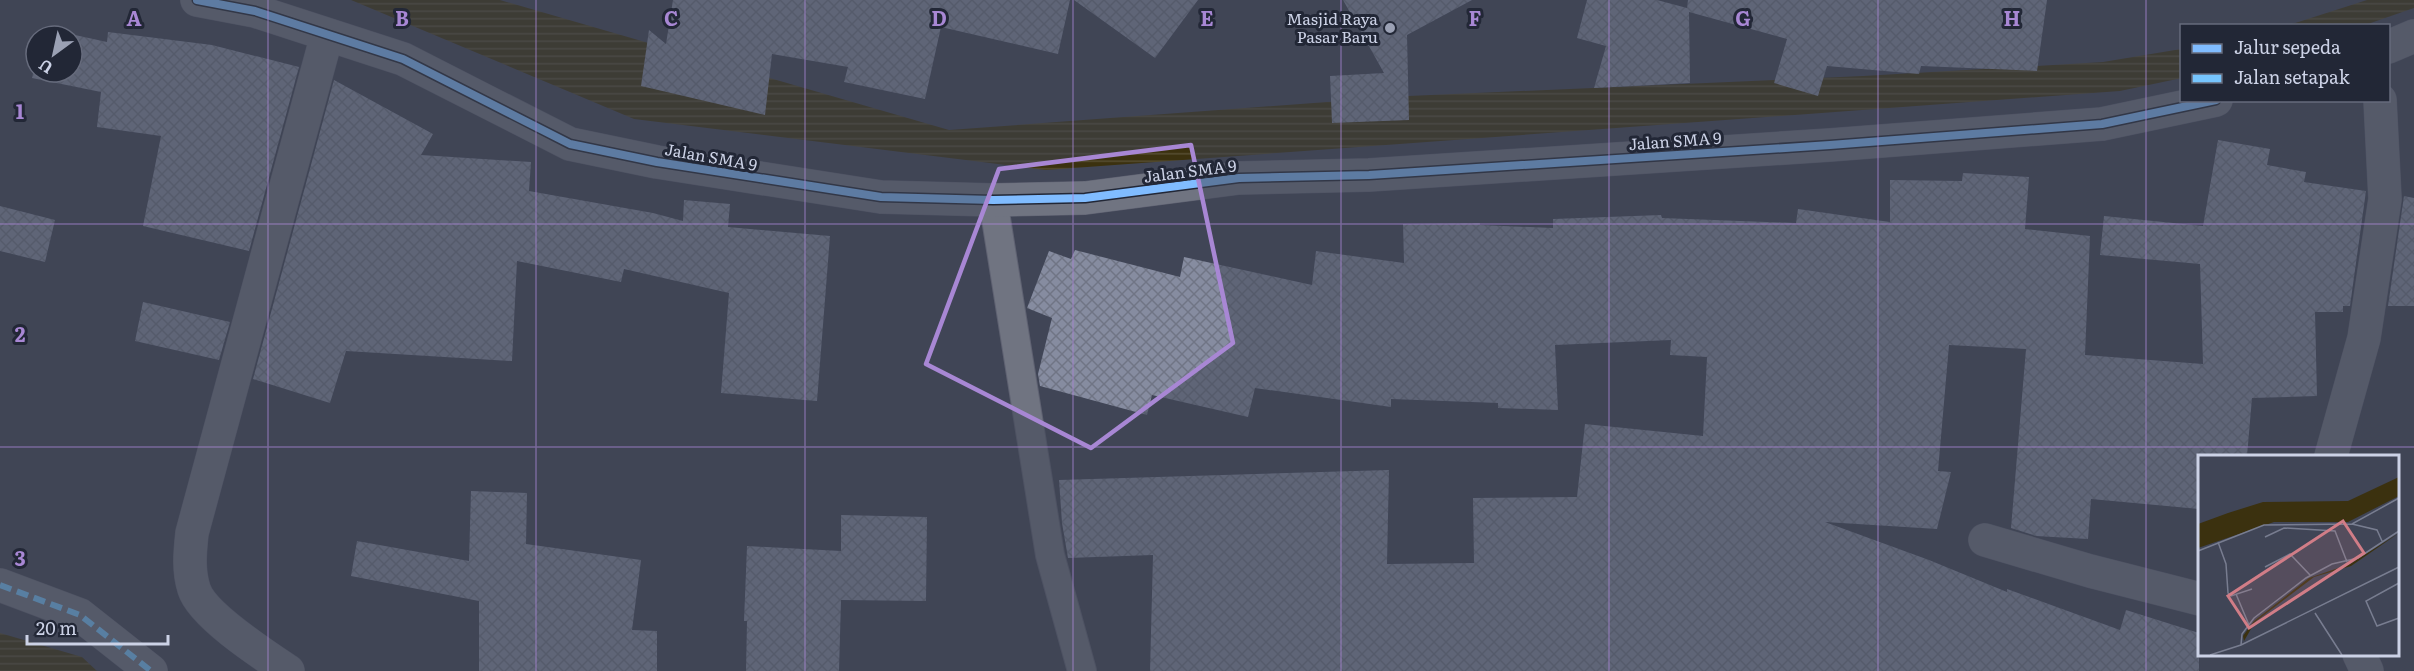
<svg xmlns="http://www.w3.org/2000/svg" width="2414" height="671" font-family="Literata,serif">
<style>
.water{fill:url(#water-rules)}
.building{fill:url(#building-cross-hatch)}
.lines{fill:none;stroke-linecap:round;stroke-linejoin:round}
.service-casing{stroke:#5f6272;stroke-width:30}
.minor-casing{stroke:#5f6272;stroke-width:34}
.tertiary-casing{stroke:#5f6272;stroke-width:34}
.service{stroke:#707481;stroke-width:28}
.minor{stroke:#707481;stroke-width:33}
.tertiary{stroke:#707481;stroke-width:33}
.quiet{stroke:#76c5fe;stroke-width:6;stroke-dasharray:12 6;stroke-linecap:butt}
.cycleway-casing{stroke:#222736;stroke-width:11}
.cycleway{stroke:#80bcff;stroke-width:8}
.marked{fill:none;stroke:#a887d4;stroke-width:4.5;stroke-linejoin:round}
.grid{fill:none;stroke:#a887d4;stroke-width:1.5;stroke-opacity:0.55}
.poi-dot{fill:#9ba1b4;stroke:#222736;stroke-width:2}
.labels{text-anchor:middle;stroke-width:6;stroke-linejoin:round;paint-order:stroke}
.poi-label{font-size:16px;fill:#ccd2e6;stroke:#222736;text-anchor:end}
.street-label{font-size:16px;fill:#ccd2e6;stroke:#222736}
.inset-road{fill:none;stroke:#787d90;stroke-width:1.5}
.view{fill:#d17d87;fill-opacity:0.15;stroke:#d17d87;stroke-width:3}
.inset-edge{fill:none;stroke:#ccd2e6;stroke-width:3}
.grid-label{font-size:20px;text-anchor:middle;font-weight:bold;fill:#a887d4;stroke:#222736;stroke-width:6;stroke-linejoin:round;paint-order:stroke}
</style>
<defs>
<pattern id="water-rules" width="6" height="5" patternUnits="userSpaceOnUse" patternTransform="scale(1.5)"><rect width="6" height="5" fill="#3b310f"/><path d="M0 2.5h6" fill="none" stroke="#564e32"/></pattern>
<pattern id="building-cross-hatch" width="8" height="8" patternUnits="userSpaceOnUse" patternTransform="scale(1.5)"><rect width="8" height="8" fill="#868ca0"/><path d="M0 0l8 8M0 8l8-8" fill="none" stroke="#707585"/></pattern>
</defs>
<rect width="100%" height="100%" fill="#404556"/>
<path class="water" d="M351,0H500L949,130L1408,96L1863,76L2103,62L2181,49L2182,78L2120,91L1046,170L634,119Z
M2367,0H2414V8L2365,25H2289Z
M0,633L82,657L97,671H0Z"/>
<path class="building" d="M673,0H1070L1058,54L941,27L925,99L844,82L848,67L772,54L765,115L641,86L649,30L666,44Z
M1074,0H1198L1155,58Z
M1343,0H1472L1407,35L1409,120L1332,123L1330,76L1384,73Z
M1587,0H1657L1687,8L1688,0H2047L2037,71L1921,66L1919,74L1827,66L1818,96L1774,83L1787,39L1689,12L1690,83L1594,88L1606,46L1577,38Z
M43,28L107,42L108,32L212,45L299,67L249,251L143,226L161,136L97,127L101,92L32,78L36,60V72H72V36H41Z
M334,80L433,134L421,155L531,162L529,191L653,213L683,221L684,200L730,204L728,227L830,236L817,401L721,393L729,293L624,269L621,282L517,261L512,361L346,351L330,403L253,379Z
M2218,140L2270,149L2267,165L2306,172L2304,182L2366,191L2350,306H2343V312H2315L2317,396L2252,398L2247,456H2199V509L2091,499L2088,539L2036,536L2011,528L2026,349L1949,345L1938,471L1951,472L1937,529L1825,522L1929,560L2007,592V589L2120,630L2126,610L2199,633V671H1150L1153,555L1068,558L1062,523L1059,480L1389,470L1387,564L1474,563L1473,498L1577,497L1585,424L1703,436L1707,357L1670,355L1671,340L1555,345L1558,410L1498,408V403L1391,399V407L1255,388L1248,417L1152,395L1147,415L1040,386L1038,374L1052,318L1027,308L1049,251L1071,259L1075,250L1180,277L1184,257L1312,285L1316,251L1404,263L1403,224L1480,223V225L1553,228V219L1661,215L1662,218L1796,223L1798,209L1890,222V180L1962,181L1963,173L2029,177L2025,229L2090,236L2085,355L2203,364L2200,264L2100,255L2104,216L2203,226Z
M2404,196L2414,198V306H2388Z
M0,206L55,220L45,262L0,251Z
M143,302L230,322L219,360L135,341Z
M471,491L527,493L526,544L641,560L632,630L657,631V671H479V601L351,576L357,541L469,561Z
M841,515L927,517L926,601L841,600L839,671H746L747,621H744L747,546L841,551Z"/>
<g class="lines">
<defs>
<path id="service" d="M993,200L1050,555L1082,671"/>
<path id="minor" d="M2331,456L2364,338L2385,199L2380,100
M1985,540L2090,571L2200,599
M0,585L80,615L151,671
M2359,654L2367,671
M288,671C264,655 202,615 194,589C188,570 190,552 192,533L327,35"/>
<path id="tertiary" d="M197,0L255,11L403,59L570,144L657,162L881,197L993,200L1085,198L1239,178L1369,175L1830,145L2102,124L2216,100
M2388,47L2414,36"/>
</defs>
<use href="#service" class="service-casing"/>
<use href="#minor" class="minor-casing"/>
<use href="#tertiary" class="tertiary-casing"/>
<use href="#service" class="service"/>
<use href="#minor" class="minor"/>
<use href="#tertiary" class="tertiary"/>
<path class="quiet" d="M0,585L80,615L151,671"/>
<defs>
<path id="cycleway" d="M197,0L255,11L403,59L570,144L657,162L881,197L993,200L1085,198L1239,178L1369,175L1830,145L2102,124L2216,100"/>
</defs>
<use href="#cycleway" class="cycleway-casing"/>
<use href="#cycleway" class="cycleway"/>
</g>
<path d="M0 0H2414V671H0ZM1191,145L1233,343L1091,448L926,364L999,169Z" fill="#404556" fill-opacity=".55" fill-rule="evenodd"/>
<path class="marked" d="M1191,145L1233,343L1091,448L926,364L999,169Z"/>
<path class="grid" d="M268,0V671M536,0V671M805,0V671M1073,0V671M1341,0V671M1609,0V671M1878,0V671M2146,0V671M0,224H2414M0,447H2414"/>
<circle class="poi-dot" cx="1390" cy="28" r="6"/>
<g class="labels">
<g class="poi-label">
<text x="1378" y="25">Masjid Raya<tspan x="1378" dy="18">Pasar Baru</tspan></text>
</g>
<g class="street-label">
<text transform="translate(1675 141) rotate(-4)" y="6">Jalan SMA 9</text>
<text transform="translate(711 157) rotate(10)" y="6">Jalan SMA 9</text>
<text transform="translate(1190 171) rotate(-7)" y="6">Jalan SMA 9</text>
</g>
</g>
<g transform="translate(2198 455)">
<rect width="201" height="201" fill="#404556"/>
<path d="M201,22V41L150,67H76L0,93V69L30,58L65,47L150,46ZM201,78L153,111L116,122L57,167L46,186L45,181L56,166L111,123L152,109Z" fill="#3b310f"/>
<path class="inset-road" d="M154,69L179,75L184,86M67,82L86,73L137,76L149,107M20,87L28,109L30,138L33,141L54,134M0,96L66,70L154,69L201,43M67,112L92,99L112,120M201,128L168,146L179,171L201,163M38,139L51,170M117,158L144,200M43,190L44,179L56,163L108,123L134,109L160,103L201,76M12,200L43,190L201,112"/>
<path class="view" d="M145,66L166,98L51,173L30,141Z"/>
<rect width="201" height="201" class="inset-edge"/>
</g>
<g class="grid-label">
<text x="134" y="26">A</text>
<text x="402" y="26">B</text>
<text x="671" y="26">C</text>
<text x="939" y="26">D</text>
<text x="1207" y="26">E</text>
<text x="1475" y="26">F</text>
<text x="1743" y="26">G</text>
<text x="2012" y="26">H</text>
<text x="20" y="119">1</text>
<text x="20" y="342">2</text>
<text x="20" y="566">3</text>
</g>
<rect x="2180" y="24" width="210" height="78" fill="#222736" stroke="#666b7c" stroke-width="1.5"/>
<rect x="2192" y="44" width="30" height="9" fill="#80bcff" stroke="#666b7c" stroke-width="1.5"/>
<text x="2234" y="54" font-size="18" fill="#ccd2e6">Jalur sepeda</text>
<rect x="2192" y="74" width="30" height="9" fill="#76c5fe" stroke="#666b7c" stroke-width="1.5"/>
<text x="2234" y="84" font-size="18" fill="#ccd2e6">Jalan setapak</text>
<g transform="translate(54 54) rotate(213)"><circle r="28" fill="#222736" stroke="#666b7c" stroke-width="1.5"/>
<path d="M0-4.5L10 22L0 15L-10 22Z" fill="#9ba1b4"/>
<text y="-9" font-size="16" font-weight="bold" text-anchor="middle" fill="#ccd2e6">U</text>
</g>
<path d="M27 635v9h141v-9" fill="none" stroke="#ccd2e6" stroke-width="3"/>
<text x="36" y="635" font-size="18" fill="#ccd2e6" stroke="#222736" stroke-width="4.5" paint-order="stroke">20 m</text>
</svg>
